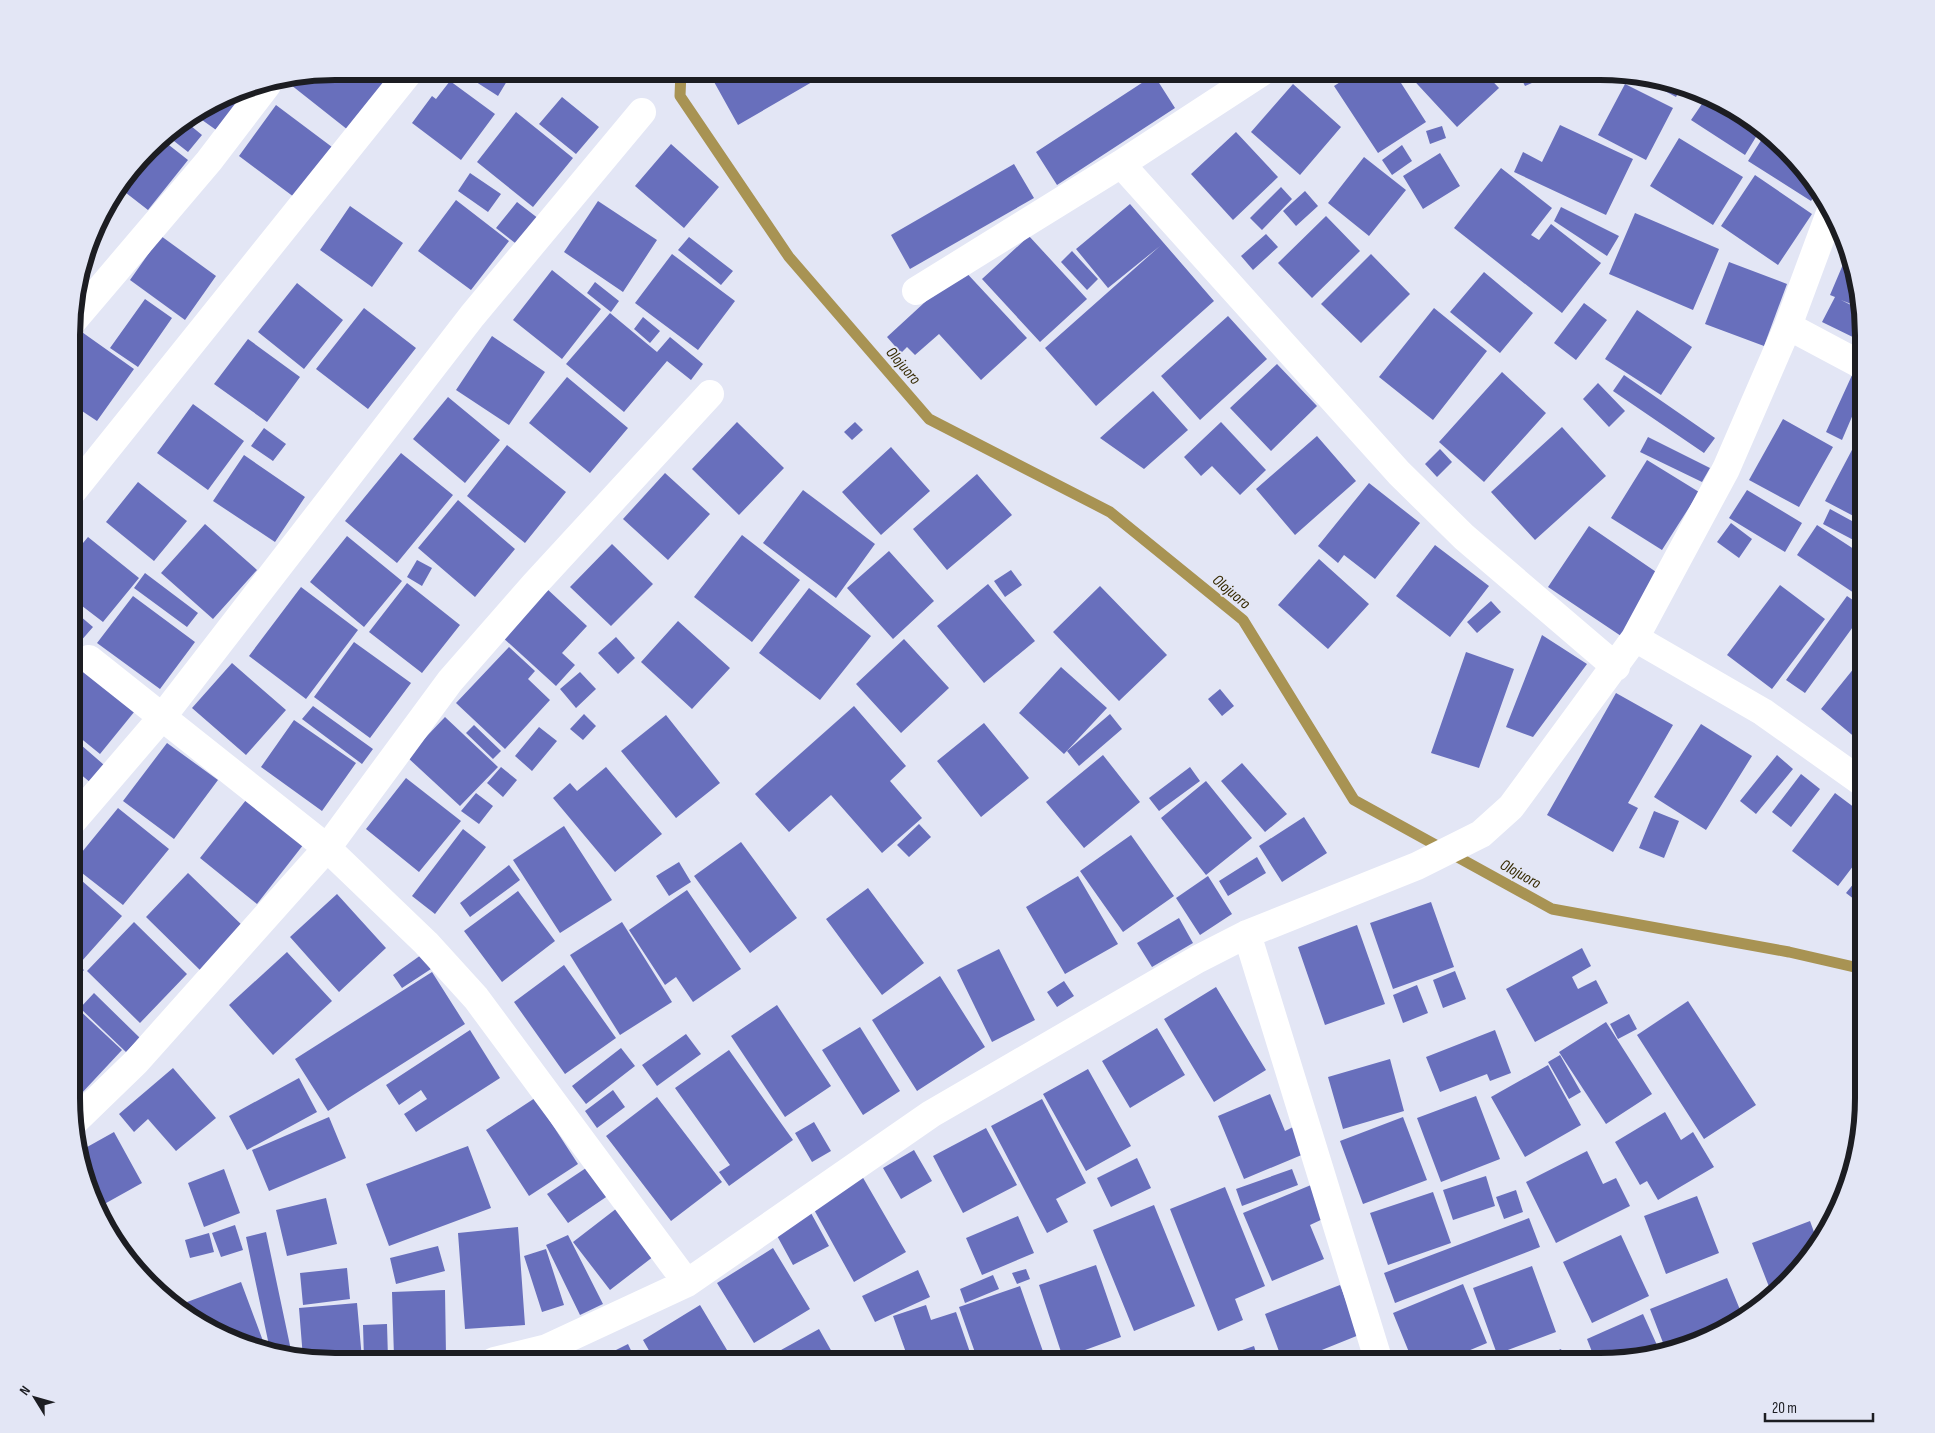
<svg xmlns="http://www.w3.org/2000/svg" width="1935" height="1433" font-family="'Sofia Sans Condensed',sans-serif">
<style>
.lines{fill:none;stroke-linecap:round;stroke-linejoin:round}
.stream{stroke:#a89353;stroke-width:11}
.building{fill:#686fbc}
.minor{stroke:#fff;stroke-width:28}
.labels{text-anchor:middle;stroke-width:4;stroke-linejoin:round;paint-order:stroke}
.water-label{font-size:16px;font-style:italic;fill:#352900;stroke:#e3e6f5}
.rim{fill:none;stroke:#1c1d22;stroke-width:6}
</style>
<rect width="100%" height="100%" fill="#e3e6f5"/>
<g class="lines">
<path class="stream" d="M681,71L680,96L789,257L929,419L1110,512L1243,620L1354,800L1552,909L1789,952L1863,969"/>
</g>
<path class="building" d="M335,71H368L384,84L348,130L286,81Z
M459,71H513L498,96Z
M708,71H831L738,125Z
M1356,72H1394L1426,122L1378,153L1334,86Z
M1406,72H1484L1499,88L1457,127Z
M1518,72H1557L1525,86Z
M1588,72H1604L1592,78Z
M1154,75L1175,108L1057,185L1036,152Z
M1639,77L1651,80L1681,87L1676,97Z
M450,81L495,114L461,160L412,123L432,96L436,99Z
M1293,84L1341,127L1300,175L1251,132Z
M1625,84L1673,108L1646,160L1598,135Z
M250,88L219,132L195,115L234,91Z
M1708,95L1762,127L1745,155L1691,120Z
M562,97L599,127L576,154L539,124Z
M276,105L336,150L298,200L239,156Z
M516,112L573,158L533,207L477,162Z
M185,121L202,135L188,152L165,134Z
M1560,125L1633,159L1606,215L1514,172L1523,152L1542,162Z
M1442,126L1446,138L1430,144L1426,131Z
M1767,131L1799,161L1818,190L1811,201L1748,161Z
M1236,132L1278,177L1233,220L1191,174Z
M160,138L188,160L148,210L121,189Z
M1679,138L1743,177L1713,225L1650,186Z
M671,144L719,187L684,228L635,186Z
M1402,145L1412,161L1392,175L1382,160Z
M1440,153L1460,186L1423,209L1403,176Z
M1364,157L1406,190L1369,236L1328,203Z
M1014,164L1034,198L910,269L891,235Z
M1501,168L1552,208L1531,235L1539,240L1551,224L1601,263L1562,313L1454,228Z
M470,173L501,194L488,212L458,191Z
M1755,175L1812,214L1778,265L1721,226Z
M1281,187L1292,199L1262,230L1250,218Z
M1305,191L1318,206L1296,226L1283,211Z
M456,200L509,241L471,290L418,251Z
M598,201L657,240L623,292L564,252Z
M517,202L539,219L519,246L496,228Z
M1130,204L1214,301L1096,406L1045,348L1160,246L1108,288L1076,249Z
M350,206L403,243L372,287L320,250Z
M1561,207L1619,236L1607,256L1554,221Z
M1635,213L1719,249L1693,310L1609,274Z
M1326,216L1360,251L1312,298L1278,263Z
M1266,234L1278,247L1253,270L1241,256Z
M161,236L216,276L185,320L130,280Z
M1029,236L1087,299L1040,342L982,279Z
M689,237L733,271L721,285L678,250Z
M1072,251L1098,279L1087,290L1061,262Z
M672,254L735,301L698,350L635,303Z
M1371,254L1410,294L1361,343L1321,304Z
M1847,255L1861,308L1841,300L1861,310L1863,342L1822,322L1835,297L1830,295Z
M1729,262L1787,284L1764,346L1705,324Z
M962,268L1027,338L981,380L939,334L915,355L907,347L901,353L887,337Z
M552,270L601,309L562,359L513,320Z
M1484,272L1533,313L1500,353L1450,312Z
M595,282L619,301L611,312L587,293Z
M297,283L343,320L304,369L258,332Z
M145,299L172,318L138,367L110,348Z
M1584,303L1607,320L1576,360L1554,343Z
M364,308L416,348L368,409L316,369Z
M1434,308L1487,351L1433,420L1379,377Z
M1637,310L1692,347L1661,395L1605,359Z
M610,313L657,352L670,337L703,364L691,380L667,361L624,412L566,364Z
M1228,316L1267,359L1200,420L1161,376Z
M643,317L660,331L650,343L634,329Z
M79,330L134,369L97,421L73,405V337Z
M492,336L545,372L509,425L456,390Z
M248,339L300,377L267,422L214,384Z
M1277,364L1317,406L1271,451L1230,408Z
M1502,372L1546,413L1484,482L1439,442Z
M1853,373L1863,378V416L1854,412L1842,440L1826,432Z
M1624,375L1715,438L1704,453L1613,391Z
M567,377L628,428L590,473L529,423Z
M1598,383L1625,411L1609,427L1583,399Z
M1153,391L1188,430L1144,469L1100,438Z
M448,397L500,440L465,483L413,439Z
M193,404L244,441L208,490L157,453Z
M1783,419L1833,447L1799,507L1749,480Z
M737,422L784,468L739,515L692,469Z
M855,422L863,430L852,440L844,432Z
M1221,422L1266,470L1240,495L1212,466L1201,476L1184,457Z
M1562,427L1606,476L1535,540L1491,492Z
M264,428L286,444L273,461L251,446Z
M1863,429V521L1825,501Z
M1317,436L1356,481L1295,535L1256,489Z
M1648,437L1710,468L1702,482L1640,452Z
M507,445L566,492L525,543L467,496Z
M891,447L930,491L881,535L842,492Z
M1440,449L1452,462L1437,477L1425,464Z
M401,453L453,495L397,563L345,521Z
M244,455L305,497L275,542L213,501Z
M1647,460L1699,492L1662,550L1611,518Z
M665,473L710,514L668,560L623,519Z
M977,474L1012,515L947,570L913,529Z
M138,482L187,521L154,561L106,522Z
M1369,483L1420,523L1375,579L1344,555L1338,563L1318,546Z
M803,490L875,544L836,598L763,543Z
M1747,490L1802,523L1785,552L1729,518Z
M458,500L515,549L475,597L418,548Z
M1830,509L1863,527V545L1823,524Z
M1731,523L1752,539L1739,558L1717,542Z
M205,524L257,570L213,619L161,573Z
M1817,525L1863,555V599L1797,555Z
M1589,526L1662,576L1621,636L1548,587Z
M742,535L800,580L752,642L694,597Z
M347,536L402,581L364,627L310,582Z
M88,537L139,578L103,622L73,599V555Z
M612,544L653,584L611,626L570,587Z
M1435,545L1489,586L1450,637L1396,596Z
M889,551L934,601L893,639L847,588Z
M1319,559L1369,604L1328,649L1278,605Z
M417,560L432,568L422,586L407,577Z
M1011,570L1022,585L1005,597L994,581Z
M145,573L198,613L187,627L134,588Z
M407,583L460,625L422,673L369,632Z
M988,584L1035,641L984,683L937,626Z
M1780,585L1825,619L1772,689L1727,655Z
M1100,586L1167,655L1119,701L1053,632Z
M301,587L358,630L306,699L249,656Z
M546,588L587,626L562,653L575,665L556,686L501,636Z
M809,588L871,636L820,700L759,653Z
M133,596L195,642L160,689L97,643Z
M1847,596L1863,607V613L1805,693L1786,680Z
M1491,601L1501,612L1477,633L1467,622Z
M73,610L93,627L73,650Z
M678,621L730,668L692,709L641,662Z
M1542,635L1587,664L1533,737L1506,727Z
M616,637L635,658L618,674L598,653Z
M904,639L949,688L901,733L856,684Z
M354,642L411,683L370,738L314,697Z
M509,647L535,671L528,679L550,700L505,749L456,703Z
M1466,652L1514,669L1479,768L1431,753Z
M1863,657V744L1821,709Z
M85,662L139,706L100,754L73,732V676Z
M232,663L286,710L246,755L192,708Z
M1061,667L1107,708L1064,754L1019,713Z
M580,672L596,689L576,708L560,689Z
M1220,689L1234,706L1222,716L1208,699Z
M1616,693L1673,725L1628,803L1638,808L1613,852L1547,815Z
M313,706L373,749L362,764L302,719Z
M854,706L906,766L890,781L922,818L882,853L831,795L789,832L755,794Z
M584,714L596,726L583,740L570,729Z
M1110,714L1122,729L1079,766L1067,751Z
M666,715L720,783L676,818L621,751Z
M445,717L498,767L460,806L407,757Z
M294,720L356,763L322,811L261,767Z
M984,723L1029,778L981,817L937,761Z
M1701,724L1752,756L1706,830L1654,797Z
M474,725L501,751L493,759L466,733Z
M539,727L557,741L532,771L515,756Z
M73,738L111,771L97,788L73,768Z
M167,743L218,780L174,839L123,801Z
M1103,755L1140,802L1084,848L1046,802Z
M1777,755L1793,769L1756,814L1740,801Z
M1242,763L1287,814L1265,832L1221,781Z
M501,767L517,780L503,797L487,783Z
M606,767L662,834L615,872L553,798L570,783L577,791Z
M1190,767L1200,781L1159,811L1149,798Z
M1801,774L1820,789L1791,827L1772,812Z
M73,775L81,781L73,791Z
M406,778L461,821L419,872L366,829Z
M1206,781L1252,838L1206,875L1161,818Z
M476,793L493,806L479,824L461,811Z
M1835,793L1863,814V853L1838,886L1792,851Z
M250,795L307,840L257,904L200,858Z
M118,808L169,849L123,905L73,866V863Z
M1654,811L1679,821L1664,858L1639,848Z
M1304,817L1327,853L1282,882L1259,846Z
M919,824L931,837L909,857L897,845Z
M564,826L612,900L560,933L513,860Z
M463,829L486,847L435,914L412,896Z
M1131,835L1174,896L1123,932L1080,871Z
M741,842L797,918L750,953L694,876Z
M1257,857L1266,873L1228,896L1219,881Z
M679,862L691,882L669,896L656,876Z
M509,865L520,880L470,917L460,903Z
M1863,872V906L1846,893Z
M73,873L122,916L81,962L73,956Z
M188,873L245,928L202,972L146,917Z
M1078,876L1118,944L1065,974L1026,907Z
M1208,876L1232,914L1200,935L1176,898Z
M868,888L924,963L882,995L826,919Z
M687,890L741,969L693,1002L676,977L665,985L629,930Z
M518,891L555,941L502,982L464,931Z
M337,894L386,948L339,992L290,937Z
M1431,902L1454,967L1393,989L1370,923Z
M1179,918L1193,943L1152,967L1137,943Z
M134,922L187,974L140,1023L87,971Z
M622,922L672,1002L620,1035L570,955Z
M1357,925L1385,1004L1325,1025L1298,947Z
M1582,948L1591,966L1572,977L1578,989L1596,980L1608,1003L1535,1042L1506,989Z
M999,949L1035,1020L992,1042L957,970Z
M287,952L332,1001L273,1055L229,1005Z
M421,955L431,969L402,988L393,975Z
M73,960L84,970L73,981Z
M564,965L616,1038L565,1074L514,1002Z
M1455,971L1466,999L1443,1008L1433,980Z
M432,972L465,1024L328,1111L295,1059Z
M940,976L985,1047L917,1091L872,1020Z
M1064,981L1074,996L1057,1007L1047,992Z
M1417,985L1428,1013L1403,1023L1393,995Z
M1216,987L1266,1070L1214,1102L1164,1019Z
M94,993L140,1038L126,1052L80,1008Z
M1688,1001L1756,1105L1704,1139L1637,1035Z
M777,1005L831,1086L785,1117L731,1036Z
M76,1007L122,1050L80,1095L73,1089V1010Z
M1629,1014L1637,1029L1618,1039L1610,1024Z
M1606,1022L1652,1094L1606,1124L1559,1052Z
M860,1027L900,1091L863,1115L822,1050Z
M1157,1028L1185,1075L1130,1108L1102,1061Z
M470,1030L500,1078L416,1132L404,1114L427,1099L421,1090L399,1105L386,1085Z
M1495,1030L1511,1073L1490,1081L1487,1074L1440,1092L1426,1057Z
M686,1034L701,1054L657,1086L642,1065Z
M621,1048L635,1066L586,1104L572,1086Z
M729,1050L793,1140L729,1186L719,1172L730,1165L675,1088Z
M1560,1055L1581,1092L1569,1099L1548,1062Z
M1390,1059L1404,1111L1343,1129L1328,1077Z
M1548,1065L1581,1125L1525,1157L1491,1097Z
M173,1068L216,1118L176,1151L148,1119L134,1132L119,1114Z
M1088,1069L1131,1146L1086,1171L1043,1094Z
M299,1078L317,1112L247,1150L229,1116Z
M613,1090L625,1107L597,1128L585,1111Z
M1270,1094L1285,1131L1293,1127L1304,1154L1244,1179L1218,1116Z
M1476,1096L1500,1159L1441,1182L1417,1118Z
M657,1097L722,1182L671,1221L606,1136Z
M535,1098L578,1164L529,1196L486,1130Z
M1042,1099L1086,1183L1056,1199L1068,1222L1047,1233L991,1126Z
M1665,1112L1681,1140L1693,1132L1714,1167L1658,1200L1647,1181L1640,1185L1615,1142Z
M329,1117L346,1158L269,1191L252,1150Z
M1403,1117L1427,1180L1363,1204L1340,1141Z
M814,1122L831,1151L812,1162L795,1133Z
M986,1128L1017,1185L963,1213L933,1156Z
M114,1132L142,1183L99,1207L80,1151Z
M468,1146L491,1208L389,1246L366,1184Z
M914,1150L932,1181L901,1199L883,1168Z
M1587,1151L1603,1184L1616,1178L1630,1206L1556,1243L1526,1182Z
M1137,1158L1151,1188L1111,1207L1097,1178Z
M592,1164L612,1193L568,1223L547,1194Z
M224,1169L240,1213L204,1227L188,1183Z
M1292,1169L1298,1185L1242,1206L1236,1189Z
M862,1176L906,1252L854,1282L812,1206Z
M1486,1176L1495,1206L1453,1220L1443,1190Z
M1311,1185L1325,1218L1310,1225L1324,1259L1272,1281L1243,1213Z
M1225,1187L1265,1286L1235,1299L1243,1320L1218,1331L1170,1209Z
M1516,1190L1523,1212L1504,1219L1496,1197Z
M1433,1192L1451,1243L1388,1265L1370,1213Z
M1697,1196L1719,1253L1666,1274L1644,1216Z
M326,1198L337,1244L287,1256L276,1210Z
M621,1205L658,1253L610,1290L573,1242Z
M1154,1205L1195,1306L1134,1331L1093,1230Z
M811,1213L829,1246L793,1265L775,1232Z
M1018,1216L1034,1253L982,1275L966,1238Z
M1529,1218L1540,1247L1395,1303L1384,1273Z
M1810,1221L1818,1243L1809,1259L1773,1297L1752,1243Z
M235,1225L243,1250L221,1257L212,1233Z
M518,1227L525,1325L465,1329L458,1233Z
M266,1232L292,1355L270,1350L246,1237Z
M209,1233L214,1252L190,1258L185,1240Z
M568,1235L603,1304L580,1315L546,1245Z
M1621,1235L1649,1296L1592,1323L1563,1262Z
M438,1246L445,1271L396,1284L390,1258Z
M773,1248L810,1309L754,1343L717,1283Z
M546,1249L564,1305L542,1312L524,1256Z
M1096,1265L1121,1337L1063,1358L1039,1285Z
M1532,1266L1556,1332L1497,1354L1473,1288Z
M347,1268L350,1299L303,1305L300,1273Z
M1026,1269L1030,1279L1017,1284L1012,1273Z
M918,1270L930,1297L875,1322L862,1296Z
M993,1275L999,1289L965,1303L960,1289Z
M1727,1278L1743,1317L1717,1334L1667,1353L1650,1309Z
M241,1282L266,1349L234,1342L192,1318L187,1302Z
M1463,1284L1487,1343L1456,1356L1458,1362H1413L1393,1313Z
M1340,1285L1359,1335L1292,1362H1283L1265,1314Z
M1020,1286L1046,1360L978,1361L959,1307Z
M445,1290L446,1356L394,1357L392,1292Z
M357,1303L362,1359L318,1361L303,1358L299,1308Z
M700,1305L733,1360L655,1361L643,1340Z
M926,1305L931,1320L956,1312L973,1361H909L893,1316Z
M1643,1314L1661,1354L1596,1362L1587,1339Z
M387,1324L388,1359L364,1360L363,1325Z
M819,1329L837,1361H761Z
M628,1344L636,1361H594Z
M1254,1346L1259,1362H1211L1210,1361Z
M1561,1349L1566,1362H1529Z
M1200,1352L1204,1362H1181L1180,1359Z"/>
<g class="lines">
<path class="minor" d="M1121,164L1399,473L1464,537L1616,667
M916,291L1121,164L1262,72
M73,321L209,161L267,85
M1788,326L1863,366
M73,491L410,71
M1635,638L1763,712L1863,783
M89,659L327,848L426,943L476,998L687,1283
M73,821L163,716L472,316L642,112
M1247,934L1379,1362
M73,1123L136,1062L327,848L450,681L535,584L710,394
M494,1361L547,1348L687,1283L931,1114L1198,959L1247,934L1417,866L1481,834L1511,807L1635,638L1726,469L1788,326L1831,210"/>
</g>
<g class="labels">
<g class="water-label">
<text transform="translate(904 365) rotate(49)" y="6">Olojuoro</text>
<text transform="translate(1232 591) rotate(40)" y="6">Olojuoro</text>
<text transform="translate(1521 873) rotate(29)" y="6">Olojuoro</text>
</g>
</g>
<path d="M0 0H1935V1433H0ZM335 80H1600A255 255 0 0 1 1855 335V1098A255 255 0 0 1 1600 1353H335A255 255 0 0 1 80 1098V335A255 255 0 0 1 335 80Z" fill="#e3e6f5" fill-rule="evenodd"/>
<path class="rim" d="M335 80H1600A255 255 0 0 1 1855 335V1098A255 255 0 0 1 1600 1353H335A255 255 0 0 1 80 1098V335A255 255 0 0 1 335 80Z"/>
<g transform="translate(35 1398) rotate(307)" stroke="#e3e6f5" stroke-width="4" paint-order="stroke">
<path d="M0-4L9 19L0 12L-9 19Z" fill="#1c1d22"/>
<text y="-8" font-size="14" font-weight="bold" text-anchor="middle" fill="#1c1d22">N</text>
</g>
<path d="M1765 1413v8h108v-8" fill="none" stroke="#1c1d22" stroke-width="2.5"/>
<text x="1772" y="1413" font-size="15" fill="#1c1d22" stroke="#e3e6f5" stroke-width="4" paint-order="stroke">20 m</text>
</svg>
